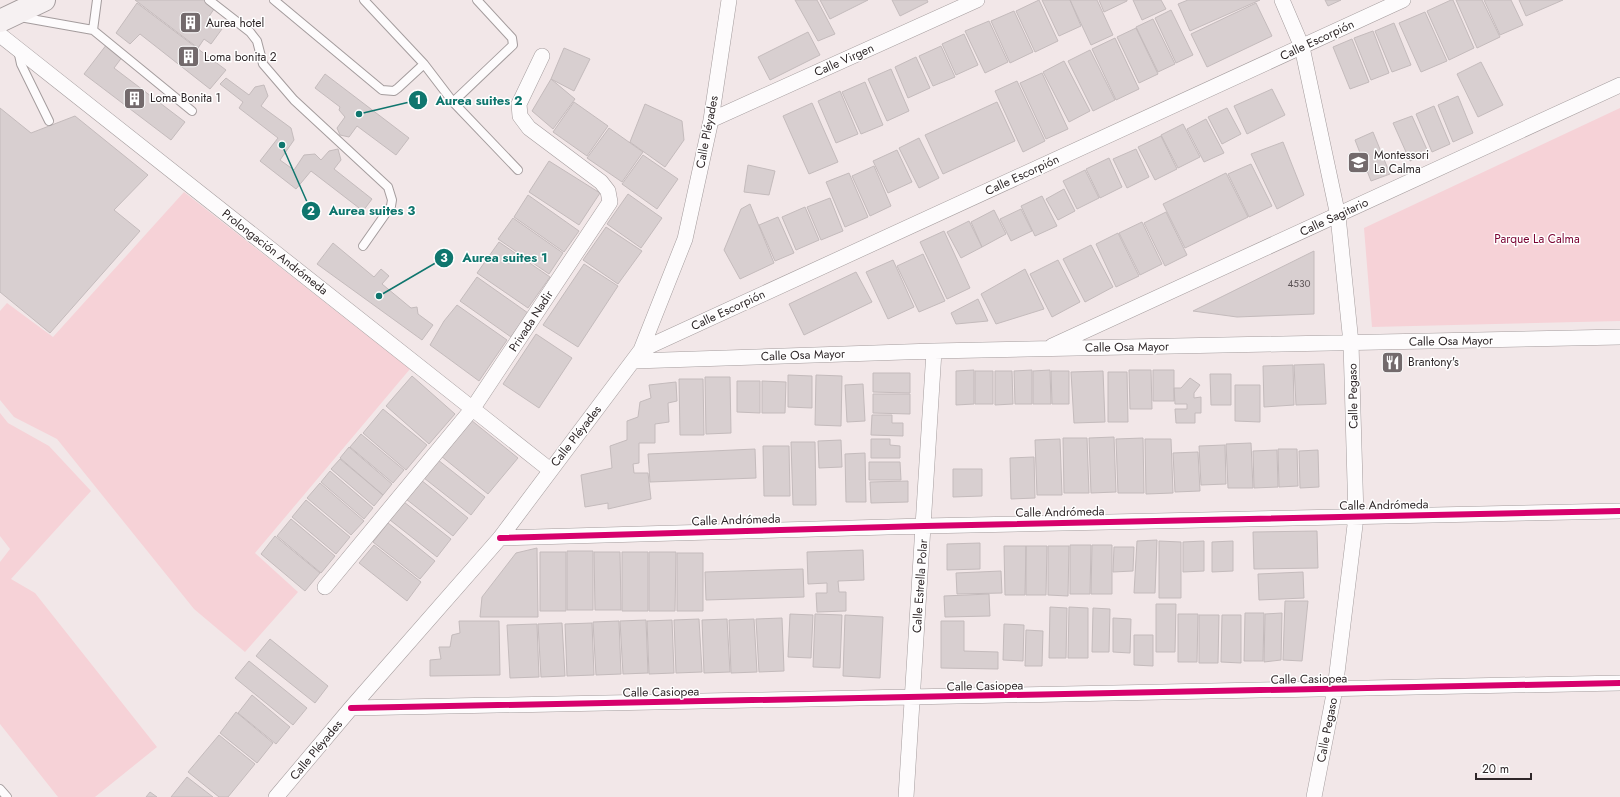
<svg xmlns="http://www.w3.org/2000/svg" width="1620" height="797" font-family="Jost,sans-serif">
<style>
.green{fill:#f6d2d7}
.building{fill:#d8cfd0;stroke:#c4bbbc}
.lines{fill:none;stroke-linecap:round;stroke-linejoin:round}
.lane-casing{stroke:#a49c9d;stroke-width:10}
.street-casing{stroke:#a49c9d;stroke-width:16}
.secondary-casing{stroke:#a49c9d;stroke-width:24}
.lane{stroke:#fdfbfc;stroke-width:8}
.street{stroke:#fdfbfc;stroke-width:15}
.secondary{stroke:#f6f1f2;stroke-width:22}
.cycleway-casing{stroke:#fff;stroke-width:8}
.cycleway{stroke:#d6006c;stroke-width:6}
.labels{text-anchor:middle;stroke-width:3;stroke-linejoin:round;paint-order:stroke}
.number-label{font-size:10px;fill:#5a5254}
.poi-label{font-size:12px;fill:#2f2729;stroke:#fff;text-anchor:start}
.street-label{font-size:12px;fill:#2f2729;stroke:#fff}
.park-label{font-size:12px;fill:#790231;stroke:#fff}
.leader{fill:none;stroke:#0f766e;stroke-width:1.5}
.callout-dot{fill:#0f766e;stroke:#fff;stroke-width:1.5}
.mark-label{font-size:12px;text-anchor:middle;font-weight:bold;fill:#fff}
.callout-label{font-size:13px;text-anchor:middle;font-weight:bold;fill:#0f766e;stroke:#fff;stroke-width:3;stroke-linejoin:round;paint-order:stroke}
</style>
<rect width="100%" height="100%" fill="#f2e7e8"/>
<path class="green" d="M1620,108V321L1372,327L1364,228Z
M184,192L410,369L255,553L298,592L245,652L194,609L57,439L14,417L0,400V311L7,303L53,337Z
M0,413L8,423L49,446L91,491L11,579L35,593L157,747L95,797H58L0,724V562L10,549L0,536Z"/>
<path class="building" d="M135,0H211L214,9L208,18L222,29L211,44L204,39L198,48Z
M795,0H817L835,34L818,41Z
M820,0H868L830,19Z
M892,0H927L928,2L900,16Z
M1039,0L1058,41L1035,52L1016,11Z
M1042,0H1070L1081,26L1059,36Z
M1070,0H1097L1113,35L1091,45Z
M1099,0H1127V1L1104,12Z
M1133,0H1161L1166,9L1142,20Z
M1188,0H1260L1190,31L1178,4Z
M1325,0H1341L1328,6Z
M1451,0H1453L1474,48L1449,60L1427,11Z
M1456,0H1482L1500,37L1477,48Z
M1484,0H1511L1523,25L1500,35Z
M1519,0H1563L1526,16Z
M137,3L226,70L210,89L140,34L130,44L116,33Z
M1256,3L1272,36L1207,67L1191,34Z
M1171,10L1193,55L1176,63L1155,18Z
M1014,11L1033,52L1010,63L991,21Z
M1425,12L1447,61L1421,72L1399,23Z
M1153,19L1175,64L1158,72L1136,27Z
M989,21L1008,62L985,73L965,31Z
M1394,23L1411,65L1392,72L1375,31Z
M1136,28L1158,74L1139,83L1117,37Z
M1373,31L1389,73L1371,80L1354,38Z
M808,32L820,55L770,80L758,57Z
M964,34L978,65L956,75L942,44Z
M1115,38L1139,89L1116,100L1092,49Z
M1352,39L1369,82L1350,89L1333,47Z
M107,44L123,56L114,68L185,122L171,140L84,74Z
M941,46L955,77L933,86L919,56Z
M564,48L590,59L574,91L551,79Z
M1090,50L1115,100L1093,111L1068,61Z
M916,57L930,88L908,98L895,67Z
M1064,61L1090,111L1069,122L1043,72Z
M1481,62L1503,105L1478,117L1457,74Z
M891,69L909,111L887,121L868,79Z
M1042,73L1068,129L1046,139L1020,83Z
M325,74L409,138L396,155L357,126L349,137L340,135L337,128L345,117L339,110L340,107L315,88Z
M226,78L249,95L255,87L264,85L268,96L261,106L291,128L294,140L280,160L294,170L304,155L315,154L321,160L329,151L338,149L341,160L334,169L372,199L363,211L311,171L296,189L260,161L278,138L239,108L243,102L220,84Z
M551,79L575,99L553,129L532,111Z
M1017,81L1045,141L1023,152L995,91Z
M865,82L883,125L861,134L842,92Z
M1272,89L1285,115L1247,134L1234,106Z
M840,91L858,134L836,143L818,101Z
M1458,96L1473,133L1453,142L1438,105Z
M574,102L608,126L587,156L553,132Z
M997,102L1015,141L943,174L925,135Z
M812,103L838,162L809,174L783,116Z
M645,104L682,121L684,140L665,167L630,142Z
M1434,106L1450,144L1432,152L1416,114Z
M0,108L31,133L75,116L148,175L114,210L140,231L50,333L0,292Z
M1227,108L1241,134L1222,144L1208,117Z
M1412,116L1429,154L1410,161L1393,123Z
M1206,119L1224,153L1204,162L1187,129Z
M1183,124L1200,157L1178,168L1161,135Z
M609,128L643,152L622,182L587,158Z
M1373,132L1390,174L1371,181L1355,140Z
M1161,136L1177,169L1155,180L1138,147Z
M919,138L939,178L919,188L899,148Z
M1283,142L1304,195L1277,209L1251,154Z
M1136,149L1149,177L1127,188L1113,159Z
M897,150L912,182L888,193L873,161Z
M643,155L678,179L657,209L622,184Z
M1109,158L1122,187L1100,198L1086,169Z
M549,161L600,193L579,225L529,192Z
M1251,164L1272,206L1249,217L1228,174Z
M748,165L775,171L769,195L744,192Z
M874,166L891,206L870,216L852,176Z
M1085,170L1099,198L1077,209L1063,181Z
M849,173L868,217L845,227L826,182Z
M1226,173L1248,217L1185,248L1163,204Z
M1064,189L1075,211L1058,220L1046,199Z
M628,194L662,218L641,248L607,224Z
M528,195L579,231L564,252L514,217Z
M1042,196L1057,226L1035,236L1021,206Z
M830,198L843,231L821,240L807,207Z
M750,204L774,263L740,279L724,250L741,209Z
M805,207L819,240L796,250L782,217Z
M1021,209L1032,231L1011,241L1000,219Z
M994,210L1006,234L982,247L971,222Z
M1166,212L1187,255L1165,266L1144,223Z
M778,217L794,253L775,261L759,225Z
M513,218L563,253L549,274L498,239Z
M969,221L982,247L961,258L947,232Z
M1142,222L1162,264L1140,275L1119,233Z
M606,227L642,251L618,284L583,260Z
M944,231L970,288L947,299L920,242Z
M1118,233L1139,276L1116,287L1096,244Z
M499,242L550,277L528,308L477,273Z
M333,243L374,277L381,269L389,276L382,284L411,308L417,307L418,314L433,325L422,340L317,264Z
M1091,245L1113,287L1085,302L1063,259Z
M1314,251V314L1237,317L1193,311Z
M923,254L945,301L919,312L897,266Z
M893,260L914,307L888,319L866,272Z
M1058,260L1080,302L1052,317L1030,274Z
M584,264L618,286L578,347L543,325Z
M1025,269L1044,309L996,324L981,294Z
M856,272L872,302L804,335L789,304Z
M477,277L528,313L511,337L460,301Z
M978,299L988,321L956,324L951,313Z
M457,305L507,340L479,381L430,345L444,321Z
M536,334L572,358L539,408L503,384Z
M1324,364L1326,404L1296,405L1294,365Z
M1293,365L1294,405L1264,407L1263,366Z
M974,370V404L956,405V371Z
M1032,370V404H1015L1014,371Z
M1050,370L1051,404H1033V371Z
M1129,370H1151L1152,409H1130Z
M1153,370H1174V401H1153Z
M975,371H993V404H975Z
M995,371H1012L1013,404L995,405Z
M1051,371H1069V404H1052Z
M1103,371L1105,422L1074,423L1071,372Z
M1108,372H1127L1128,422H1108Z
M873,373H910V393L873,392Z
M1210,374H1231V405H1211Z
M788,375L812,376V408L788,407Z
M816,375L842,376L841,426L815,425Z
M412,376L455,414L429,444L386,406Z
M705,377H730L731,433L706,434Z
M1190,378L1200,385L1194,393V398L1201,397V413H1195V423H1176L1175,409H1187V404H1175L1174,388H1181Z
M679,379H703L704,435H680Z
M737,381H760V413L737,412Z
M762,381L786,382L785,413H762Z
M676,382L677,401L668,403L669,422L655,424V443H639V463L633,464L634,473H648L651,499L608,509V503L585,507L581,475L612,468L610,446L627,440V421L638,417L640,402L651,398L649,385Z
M863,384L865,421L847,422L845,385Z
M1235,385H1260V422L1235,421Z
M873,394H910V414L873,413Z
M383,409L427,445L406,470L363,433Z
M872,415H892V423H903V436L871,435Z
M471,420L518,458L488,494L441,456Z
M361,434L404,470L393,483L350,447Z
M1114,437L1116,492L1091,493L1089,438Z
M1063,438H1087L1089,493H1064Z
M1143,438L1144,493H1118L1116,439Z
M871,439H890V445L900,446V458H871Z
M1060,439L1062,495H1037L1035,440Z
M1145,439H1171L1173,493L1146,494Z
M841,440L842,467L819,468L818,441Z
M791,442H815L816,505H793Z
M1251,443L1253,488H1228L1226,444Z
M1225,445L1226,484L1201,485L1199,446Z
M763,446H789L790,496H764Z
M349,447L392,484L383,495L340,458Z
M755,449L756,478L650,482L648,454Z
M1278,449H1297L1298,486L1279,487Z
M1277,450L1278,487L1254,488L1253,451Z
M1318,450L1319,487L1300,488L1299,451Z
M1198,452L1200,491L1175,492L1173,453Z
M865,453L866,502H846L845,454Z
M1034,457L1035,498L1011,499L1010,458Z
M340,459L383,495L374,506L331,469Z
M438,460L485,497L471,515L424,478Z
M869,462H900L901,480H869Z
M953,469H982V496L953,497Z
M330,471L373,508L364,519L321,482Z
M421,480L468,518L453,536L406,499Z
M908,481V502L871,503L870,482Z
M320,483L364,521L351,535L307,498Z
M306,500L350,537L336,554L292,517Z
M404,502L451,539L437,557L390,520Z
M291,519L335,556L321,573L277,536Z
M388,523L435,561L420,579L373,542Z
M1317,531L1318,568L1254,569L1253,532Z
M275,536L320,573L305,591L261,554Z
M1157,540L1155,593H1134L1137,541Z
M1159,541L1181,542V598H1159Z
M1204,541V571L1183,572V542Z
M1233,541V571L1212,572V542Z
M980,543V569L947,570V544Z
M374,545L421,582L407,601L359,563Z
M1070,545H1091L1090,594H1070Z
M1092,545H1112V594H1091Z
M1004,546H1026L1025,595H1005Z
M1026,546H1047L1046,595H1026Z
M1048,546H1069L1068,596L1048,595Z
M1114,547H1134L1133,571L1113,572Z
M537,548L538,617H480L482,597L516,553Z
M863,550L864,580L838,581L839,592H846V611L817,612L816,593H827V583L808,584L807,552Z
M567,551H593V610H567Z
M540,552H566V611H540Z
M594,552H620L621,610H595Z
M622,552H648V611H622Z
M649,552H676L675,611H649Z
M677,553H703V611H677Z
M803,569L804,597L706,600L705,572Z
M1001,571L1002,593L957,594L956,573Z
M1303,572L1304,598L1259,600L1258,574Z
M989,594L990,616L945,617L944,596Z
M1285,601H1308L1302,661L1283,660Z
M1156,604H1176L1175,652H1156Z
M1050,607L1067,608L1066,658H1049Z
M1069,607L1088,608V658H1068Z
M1093,608L1110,609L1109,652H1092Z
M1245,613H1264L1263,661H1244Z
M1282,613L1281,660L1264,662L1265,614Z
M790,614L813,615L811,658L788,657Z
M815,614L842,615L840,668L813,667Z
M1178,614H1198L1197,662H1178Z
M845,615L883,617L880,678L843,676Z
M1199,615H1219L1218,663H1199Z
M1222,615H1241V663L1221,662Z
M782,618L784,671L759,672L756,619Z
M1113,618L1131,619L1130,653L1113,652Z
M699,619L702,672L676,673L674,620Z
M727,619L730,672L704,673L702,620Z
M754,619L757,672L731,673L729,620Z
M646,620L648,673L623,674L620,621Z
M672,620L674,673L649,674L647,621Z
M459,621H499L500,675L430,676V660L441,659L439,647H450L452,635L460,633Z
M619,621L621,674L596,675L593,622Z
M941,621H964V651L998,652V669L941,668Z
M562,623L565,676L541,677L538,624Z
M592,623L594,675L567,676L565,624Z
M537,624L539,677L510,678L507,625Z
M1004,624L1024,625L1023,661L1003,660Z
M1026,630L1043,631L1042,666H1025Z
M1134,635H1153V666L1134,665Z
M270,639L328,686L315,703L256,656Z
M249,661L307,708L293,725L235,678Z
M252,695L290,727L276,744L238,713Z
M236,712L273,743L257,763L220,733Z
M219,735L255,764L228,797H219L188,772Z
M187,777L213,797H171Z
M150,792L157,797H146Z"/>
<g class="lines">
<defs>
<path id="lane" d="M209,0L250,32L257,41L263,64L294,100L388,187L392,200L391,206L363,246
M274,0L382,90L394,91L398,88L424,64
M364,0L424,64L453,102L518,170
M20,17L93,30L192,111
M93,30L97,0
M18,50L21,64L49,121
M453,102L513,45L512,38L477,0
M0,789L7,797"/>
<path id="street" d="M1282,0L1302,47L1338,216L1351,343L1356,517L1335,689L1314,797
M0,35L550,470
M711,120L977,0
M1052,346L1620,85
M641,350L1403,0
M634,361L934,351L1620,337
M500,538L924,526L1620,511
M325,587L473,408L610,202L608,191L601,182L529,128L520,116L519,104L542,56
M351,708L1620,683
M276,797L351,708L500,538L641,350L685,239L711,120L729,0
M906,797L934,351"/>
<path id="secondary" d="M0,21L44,0"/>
</defs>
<use href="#lane" class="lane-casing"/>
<use href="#street" class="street-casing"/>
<use href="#secondary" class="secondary-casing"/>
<use href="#lane" class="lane"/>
<use href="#street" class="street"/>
<use href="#secondary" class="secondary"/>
<defs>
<path id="cycleway" d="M500,538L924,526L1620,511
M351,708L1620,683"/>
</defs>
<use href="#cycleway" class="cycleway-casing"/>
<use href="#cycleway" class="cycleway"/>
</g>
<defs>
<symbol id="building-square" viewBox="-11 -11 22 22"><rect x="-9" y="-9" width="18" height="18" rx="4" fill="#736a6c" stroke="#fff"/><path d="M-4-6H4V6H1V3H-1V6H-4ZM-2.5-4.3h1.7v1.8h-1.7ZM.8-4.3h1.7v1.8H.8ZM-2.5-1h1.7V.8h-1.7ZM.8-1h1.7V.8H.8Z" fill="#fff"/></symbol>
<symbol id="school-square" viewBox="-11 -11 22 22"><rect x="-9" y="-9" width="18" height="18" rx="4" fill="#736a6c" stroke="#fff"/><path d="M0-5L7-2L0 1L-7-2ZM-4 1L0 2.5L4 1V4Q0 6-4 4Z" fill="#fff"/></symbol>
<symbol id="restaurant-square" viewBox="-11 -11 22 22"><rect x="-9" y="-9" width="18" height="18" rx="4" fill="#736a6c" stroke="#fff"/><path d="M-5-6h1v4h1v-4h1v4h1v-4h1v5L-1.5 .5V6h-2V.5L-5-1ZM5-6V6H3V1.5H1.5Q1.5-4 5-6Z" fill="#fff"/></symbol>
</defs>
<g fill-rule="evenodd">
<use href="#building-square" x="178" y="10" width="25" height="25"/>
<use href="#building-square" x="176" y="44" width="25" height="25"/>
<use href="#building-square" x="122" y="86" width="25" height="25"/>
<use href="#school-square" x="1346" y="150" width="25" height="25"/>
<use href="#restaurant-square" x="1380" y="350" width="25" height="25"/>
</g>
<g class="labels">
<g class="number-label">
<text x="1299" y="287">4530</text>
</g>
<g class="poi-label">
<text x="206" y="27">Aurea hotel</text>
<text x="204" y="61">Loma bonita 2</text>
<text x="150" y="102">Loma Bonita 1</text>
<text x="1374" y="159">Montessori<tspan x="1374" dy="14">La Calma</tspan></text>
<text x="1408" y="366">Brantony's</text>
</g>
<g class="street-label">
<text transform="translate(1317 40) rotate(-25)" y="4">Calle Escorpión</text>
<text transform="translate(844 60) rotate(-24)" y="4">Calle Virgen</text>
<text transform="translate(707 132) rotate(-79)" y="4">Calle Pléyades</text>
<text transform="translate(1022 175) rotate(-25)" y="4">Calle Escorpión</text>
<text transform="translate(1334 217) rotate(-25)" y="4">Calle Sagitario</text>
<text transform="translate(275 252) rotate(38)" y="4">Prolongación Andrómeda</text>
<text transform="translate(728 310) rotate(-25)" y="4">Calle Escorpión</text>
<text transform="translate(531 321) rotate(-57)" y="4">Privada Nadir</text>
<text transform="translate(1451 341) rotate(-1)" y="4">Calle Osa Mayor</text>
<text transform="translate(1127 347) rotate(-1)" y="4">Calle Osa Mayor</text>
<text transform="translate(803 355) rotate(-2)" y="4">Calle Osa Mayor</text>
<text transform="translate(1353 396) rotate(-91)" y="4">Calle Pegaso</text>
<text transform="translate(576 436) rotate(-52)" y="4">Calle Pléyades</text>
<text transform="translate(1384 505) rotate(-1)" y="4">Calle Andrómeda</text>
<text transform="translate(1060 512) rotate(-1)" y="4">Calle Andrómeda</text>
<text transform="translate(736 520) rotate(-2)" y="4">Calle Andrómeda</text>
<text transform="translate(920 586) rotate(-86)" y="4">Calle Estrella Polar</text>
<text transform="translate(1309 679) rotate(-1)" y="4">Calle Casiopea</text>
<text transform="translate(985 686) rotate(-1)" y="4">Calle Casiopea</text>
<text transform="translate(661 692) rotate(-1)" y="4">Calle Casiopea</text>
<text transform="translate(1327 730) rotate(-79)" y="4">Calle Pegaso</text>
<text transform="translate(316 750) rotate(-50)" y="4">Calle Pléyades</text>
</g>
<g class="park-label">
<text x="1537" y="243">Parque La Calma</text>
</g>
</g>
<path class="leader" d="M359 114L418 100M282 145L311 211M379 296L444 258"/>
<g class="callout-dot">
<circle cx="359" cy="114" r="4"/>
<circle cx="282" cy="145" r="4"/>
<circle cx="379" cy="296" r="4"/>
<circle cx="418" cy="100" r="10"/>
<circle cx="311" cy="211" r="10"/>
<circle cx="444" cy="258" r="10"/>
</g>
<g class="mark-label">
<text x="418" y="104">1</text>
<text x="311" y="215">2</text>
<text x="444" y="262">3</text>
</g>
<g class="callout-label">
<text x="479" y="105">Aurea suites 2</text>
<text x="372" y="215">Aurea suites 3</text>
<text x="505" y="262">Aurea suites 1</text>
</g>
<path d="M1476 773v6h55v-6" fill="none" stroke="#2f2729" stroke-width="2"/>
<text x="1482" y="773" font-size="12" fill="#2f2729" stroke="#ffffff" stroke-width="3" paint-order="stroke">20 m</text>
</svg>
